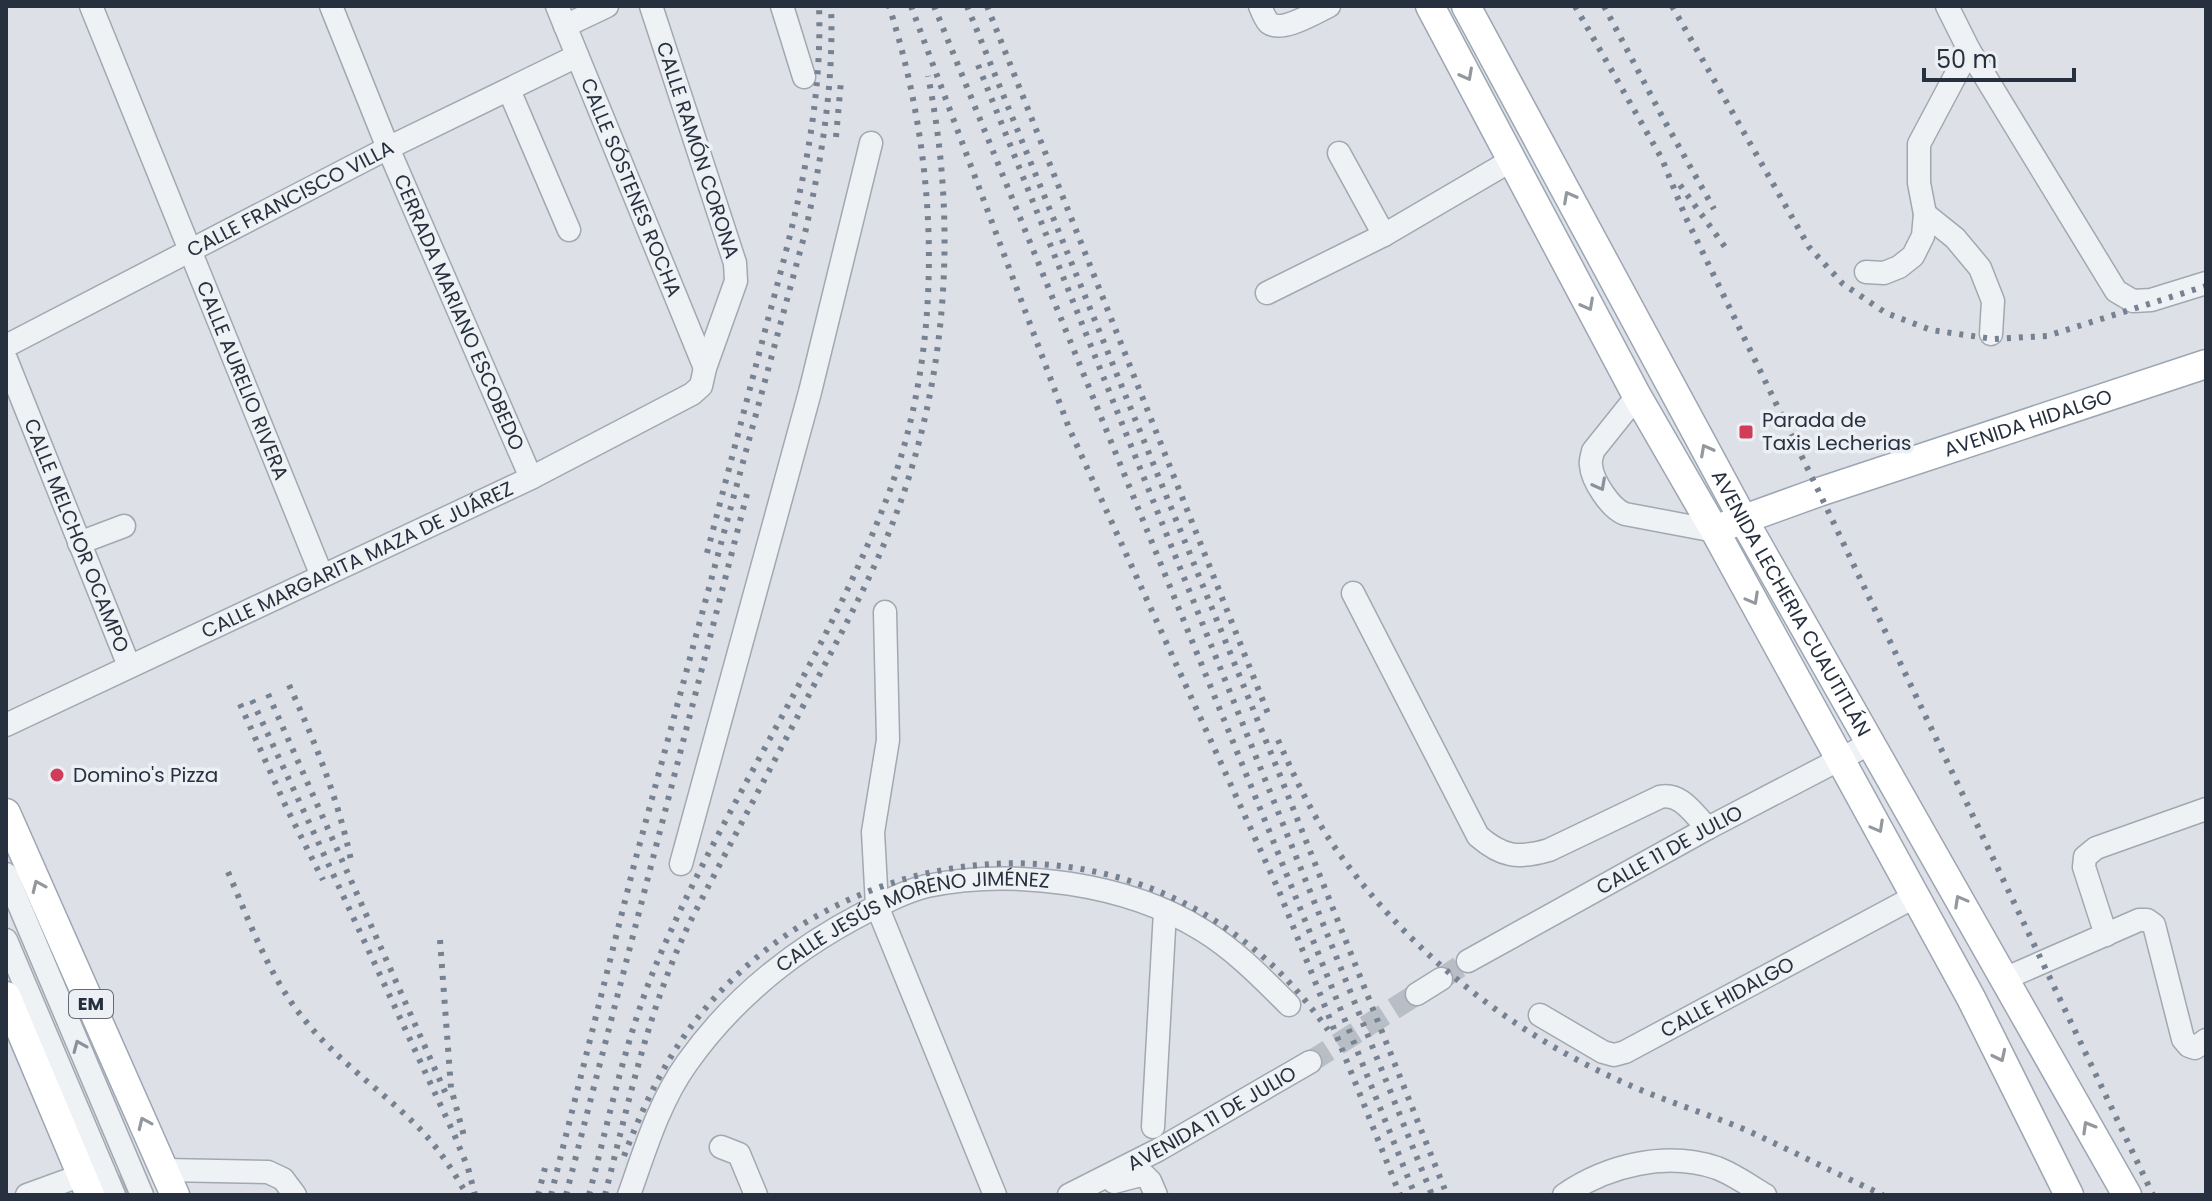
<svg xmlns="http://www.w3.org/2000/svg" width="2212" height="1201" font-family="Poppins,sans-serif">
<style>
.building{fill:#b4bac4}
.lines{fill:none;stroke-linecap:round;stroke-linejoin:round}
.minor-tunnel{stroke:#b8bec5;stroke-width:22;stroke-dasharray:22 11;stroke-linecap:butt}
.minor-casing{stroke:#a2a8b1;stroke-width:25}
.major-casing{stroke:#9ca6b3;stroke-width:31}
.minor{stroke:#eff2f5;stroke-width:22}
.major{stroke:#fff;stroke-width:28}
.rail{stroke:#768191;stroke-width:6;stroke-dasharray:4 8;stroke-linecap:butt}
.oneway{stroke:#92989e}
.oneway2{stroke:#8a919a}
.poi-dot{fill:#d13d59;stroke:#ecf0f5;stroke-width:3}
.labels{text-anchor:middle;stroke-width:7;stroke-linejoin:round;paint-order:stroke}
.shield{fill:#ecf0f5;stroke:#616a75;stroke-width:2}
.shield-label{font-size:18px;font-weight:bold;fill:#26303e}
.street-label{font-size:20px;fill:#26303e;stroke:#ecf0f5}
.poi-label{font-size:20px;fill:#26303e;stroke:#ecf0f5;text-anchor:start}
</style>
<rect width="100%" height="100%" fill="#dde1e7"/>
<path class="building" d="M129,1171L140,1195H118L111,1179Z"/>
<g class="lines">
<path class="minor-tunnel" d="M1441,979L1468,961
M1310,1062L1417,994"/>
<defs>
<g id="minor">
<path id="s1" d="M91,6L322,576"/>
<path id="s2" d="M331,6L388,148L531,478"/>
<path id="s3" d="M557,6L705,368"/>
<path d="M782,6L804,77"/>
<path d="M1260,6C1262,11 1265,19 1269,23C1282,33 1316,12 1329,6"/>
<path d="M1947,6L1969,50L2116,291L2133,301L2151,300L2206,283"/>
<path d="M565,26L607,6"/>
<path d="M509,90L569,230"/>
<path d="M1339,153L1384,235"/>
<path d="M1925,214L1955,238L1980,268L1993,301L1991,334"/>
<path d="M1866,272L1884,273L1899,267L1913,256L1923,236L1925,214L1919,183V144L1969,50"/>
<path d="M1267,293L1384,235L1512,160"/>
<path id="s4" d="M6,346L388,148L577,56"/>
<path id="s5" d="M6,359L129,666"/>
<path d="M1637,396L1593,451C1592,457 1590,460 1591,465C1592,481 1611,509 1625,514L1715,531"/>
<path d="M79,543L124,526"/>
<path d="M1353,593L1478,836C1502,857 1518,859 1549,850L1660,797C1681,792 1694,815 1708,828"/>
<path d="M885,612L888,740L873,832L877,906L995,1195"/>
<path id="s6" d="M6,725L531,478L692,394L701,386L705,368L736,281L735,263L651,6"/>
<path d="M681,864L810,392L871,143"/>
<path d="M6,874L142,1195"/>
<path d="M2106,935L2084,867L2085,857L2096,848L2206,809"/>
<path d="M6,940L114,1195"/>
<path id="s7" d="M1468,961L1708,828L1871,743"/>
<path d="M2004,979L2139,920H2147L2154,925L2183,1039L2189,1046L2195,1048L2206,1040"/>
<path d="M1417,994L1441,979"/>
<path id="s8" d="M1540,1015L1603,1052L1614,1055L1625,1052L1916,896"/>
<path d="M1153,1127L1165,911"/>
<path d="M721,1147L739,1154L756,1195"/>
<path d="M165,1170L268,1172L283,1179L295,1195"/>
<path d="M1114,1182L1137,1176H1145L1150,1181L1156,1195"/>
<path d="M27,1195L82,1175"/>
<path id="s9" d="M629,1195C645,1150 659,1102 687,1063C733,998 796,948 866,912C885,902 906,891 927,886C1014,868 1127,883 1202,930C1235,950 1262,978 1289,1005"/>
<path id="s10" d="M1069,1195L1158,1150L1310,1062"/>
<path d="M1564,1195C1608,1165 1666,1151 1717,1168C1733,1174 1750,1186 1765,1195"/>
</g>
<g id="major">
<path d="M1430,6L1637,396L1715,531L1971,998L2069,1195"/>
<path id="s11" d="M1466,6L1743,519L2127,1195"/>
<path id="s12" d="M1725,526L1819,492L2206,364"/>
<path d="M6,813L175,1195"/>
<path d="M6,996L90,1195"/>
</g>
</defs>
<use href="#minor" class="minor-casing"/>
<use href="#major" class="major-casing"/>
<use href="#minor" class="minor"/>
<use href="#major" class="major"/>
<path class="rail" d="M911,6L1069,428L1279,891L1400,1195
M934,6L1268,828L1415,1195
M967,6L1277,768L1447,1195
M987,6L1269,716
M1575,6L1662,159L1686,218L1819,492L2153,1195
M1604,6L1664,120L1714,209
M1672,6L1809,247L1843,284L1886,313L1931,330L1993,339L2047,336L2206,286
M978,65L1432,1195
M836,137L841,81
M1680,185L1728,251
M707,553C727,476 747,400 767,323C795,220 823,114 819,6
M289,685C316,744 339,801 352,865
M268,694L446,1094
M252,700L454,1134L468,1168L475,1195
M240,704L287,809L323,880
M1278,740C1295,778 1313,817 1338,852C1408,950 1506,1029 1616,1079C1658,1099 1703,1112 1746,1130C1792,1151 1837,1174 1883,1195
M228,872C251,925 270,980 308,1024C341,1064 385,1093 421,1130C439,1149 454,1172 467,1195
M440,940L451,1088L464,1136
M624,1156C645,1101 671,1047 710,1003C844,849 1081,813 1245,942C1278,967 1304,997 1328,1030
M538,1195L545,1168
M551,1195L634,865L805,233C822,158 834,83 831,6
M566,1195L747,494
M589,1195C611,1111 628,1026 664,946C731,794 827,654 887,498C946,343 939,162 889,6
M605,1195C629,1101 649,1005 692,918C732,840 773,764 813,687C846,624 880,562 903,495C949,361 956,214 928,76"/>
</g>
<defs><path id="oneway-chevron" d="M-2-3.5L2.5 0L-2 3.5" fill="none" stroke-width="1.6" stroke-linecap="round" stroke-linejoin="round" transform="scale(2)"/></defs>
<g class="oneway">
<use href="#oneway-chevron" transform="translate(1467 75) rotate(62)"/>
<use href="#oneway-chevron" transform="translate(1569 197) rotate(-118)"/>
<use href="#oneway-chevron" transform="translate(1588 305) rotate(62)"/>
<use href="#oneway-chevron" transform="translate(1706 450) rotate(-118)"/>
<use href="#oneway-chevron" transform="translate(1753 599) rotate(61)"/>
<use href="#oneway-chevron" transform="translate(1878 827) rotate(61)"/>
<use href="#oneway-chevron" transform="translate(38 886) rotate(-114)"/>
<use href="#oneway-chevron" transform="translate(1960 901) rotate(-119)"/>
<use href="#oneway-chevron" transform="translate(2000 1056) rotate(64)"/>
<use href="#oneway-chevron" transform="translate(144 1123) rotate(-114)"/>
<use href="#oneway-chevron" transform="translate(2088 1127) rotate(-120)"/>
</g>
<g class="oneway2">
<use href="#oneway-chevron" transform="translate(1600 485) rotate(62)"/>
<use href="#oneway-chevron" transform="translate(79 1046) rotate(-113)"/>
</g>
<g class="poi-dot">
<rect x="1738" y="424" width="16" height="16" rx="4"/>
<circle cx="57" cy="775" r="8"/>
</g>
<g class="labels">
<rect class="shield" x="69" y="990" width="44" height="28" rx="6"/>
<g class="shield-label">
<text x="91" y="1010">EM</text>
</g>
<g class="street-label">
<text transform="translate(698 150) rotate(72)" y="7">CALLE RAMÓN CORONA</text>
<text dy="7" stroke="none"><textPath href="#s3" startOffset="196">CALLE SÓSTENES ROCHA</textPath></text>
<text dy="7" stroke="none"><textPath href="#s4" startOffset="320">CALLE FRANCISCO VILLA</textPath></text>
<text dy="7" stroke="none"><textPath href="#s2" startOffset="332">CERRADA MARIANO ESCOBEDO</textPath></text>
<text dy="7" stroke="none"><textPath href="#s1" startOffset="404">CALLE AURELIO RIVERA</textPath></text>
<text dy="7" stroke="none"><textPath href="#s12" startOffset="320">AVENIDA HIDALGO</textPath></text>
<text dy="7" stroke="none"><textPath href="#s5" startOffset="190">CALLE MELCHOR OCAMPO</textPath></text>
<text dy="7" stroke="none"><textPath href="#s6" startOffset="388">CALLE MARGARITA MAZA DE JUÁREZ</textPath></text>
<text dy="7" stroke="none"><textPath href="#s11" startOffset="680">AVENIDA LECHERIA CUAUTITLÁN</textPath></text>
<text dy="7" stroke="none"><textPath href="#s7" startOffset="230">CALLE 11 DE JULIO</textPath></text>
<text dy="7" stroke="none"><textPath href="#s9" startOffset="424">CALLE JESÚS MORENO JIMÉNEZ</textPath></text>
<text dy="7" stroke="none"><textPath href="#s8" startOffset="212">CALLE HIDALGO</textPath></text>
<text dy="7" stroke="none"><textPath href="#s10" startOffset="162">AVENIDA 11 DE JULIO</textPath></text>
</g>
<g class="poi-label">
<text x="1762" y="427">Parada de<tspan x="1762" dy="23">Taxis Lecherias</tspan></text>
<text x="73" y="782">Domino's Pizza</text>
</g>
</g>
<rect width="2212" height="1201" fill="none" stroke="#26303e" stroke-width="16"/>
<path d="M1924 68v12h150v-12" fill="none" stroke="#26303e" stroke-width="4"/>
<text x="1936" y="68" font-size="24" fill="#26303e" stroke="#ecf0f5" stroke-width="6" paint-order="stroke">50 m</text>
</svg>
